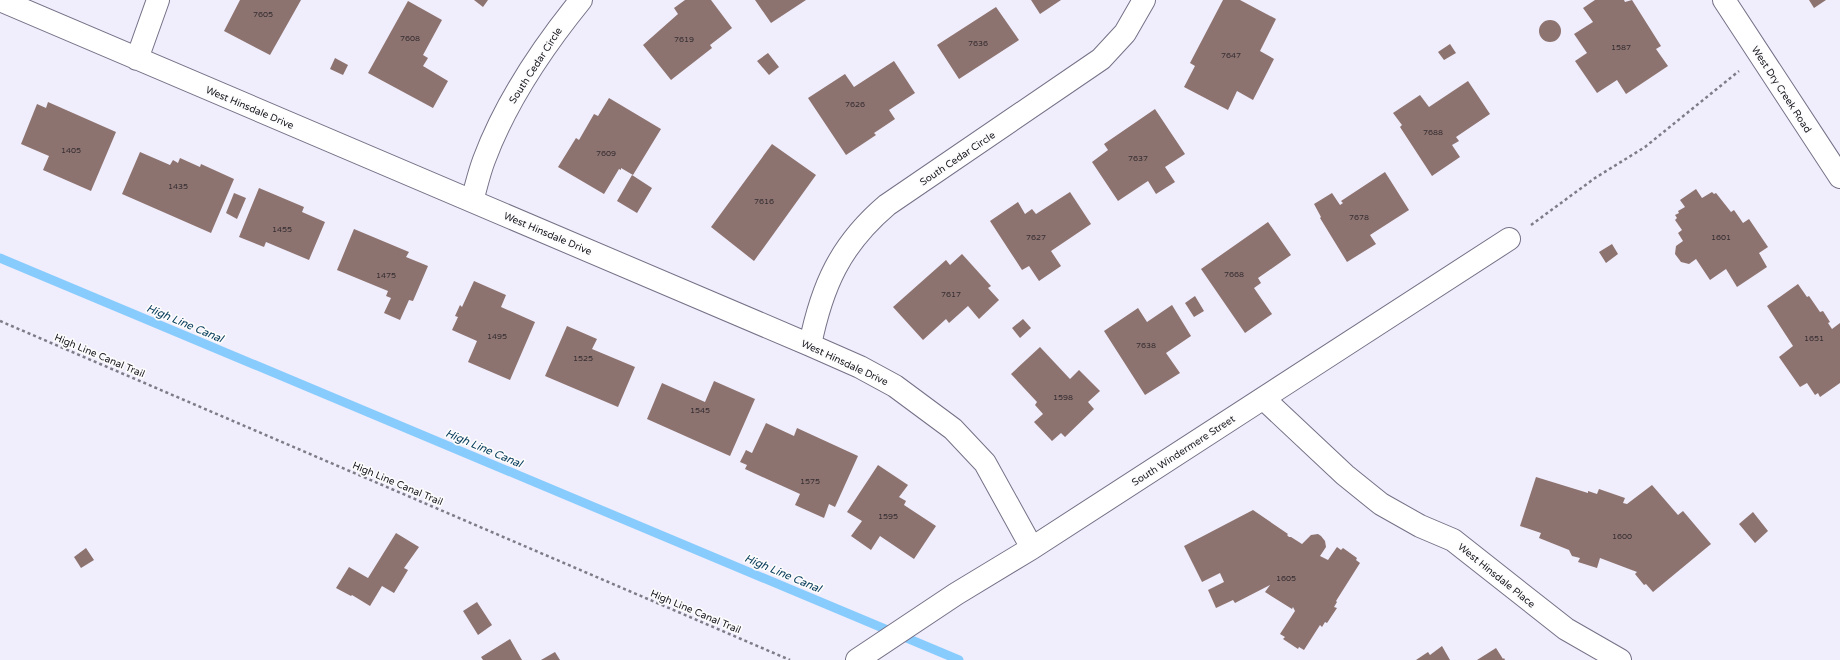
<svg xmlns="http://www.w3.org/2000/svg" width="1840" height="660" font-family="'Varela Round',sans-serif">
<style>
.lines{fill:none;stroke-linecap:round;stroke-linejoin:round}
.stream{stroke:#88ccfd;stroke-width:9}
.building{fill:#8d736f}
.minor-casing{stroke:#767187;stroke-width:24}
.path{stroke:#7e7c87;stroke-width:2.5;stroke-dasharray:3 3;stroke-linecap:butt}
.minor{stroke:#fff;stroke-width:22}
.labels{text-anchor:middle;stroke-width:3.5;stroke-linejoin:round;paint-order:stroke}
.number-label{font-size:8px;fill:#362e33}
.street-label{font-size:10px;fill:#19171f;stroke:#fcfcfc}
.water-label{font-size:11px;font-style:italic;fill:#003857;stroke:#fcfcfc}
</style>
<rect width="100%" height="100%" fill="#f0edfc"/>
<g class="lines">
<path class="stream" d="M0,258L959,660"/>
</g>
<path class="building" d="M240,0H301L270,55L224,31Z
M474,0H488L483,7Z
M685,0H711L732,28L710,45L712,48L671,80L643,45L678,14L674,8Z
M755,0H806L771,23Z
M1031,0H1061L1040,14Z
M1223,0H1240L1276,19L1260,51L1274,59L1253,100L1237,91L1228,110L1184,87L1195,66L1190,63Z
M1595,0H1624L1625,2L1632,0L1661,46L1656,49L1668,66L1626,94L1617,80L1597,93L1575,61L1587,53L1574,34L1593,22L1583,8Z
M1809,0H1826L1814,8Z
M408,1L442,20L423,55L428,58L423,66L448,81L433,108L368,73Z
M996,7L1019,40L959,79L937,45Z
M1539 31a11 11 0 1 1 22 0a11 11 0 1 1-22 0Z
M1450,44L1456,53L1444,60L1438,52Z
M768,53L779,67L769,75L757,61Z
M335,58L348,65L343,75L330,69Z
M894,61L915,93L889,110L895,119L874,133L876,135L846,155L808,98L845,74L854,87Z
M1468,81L1490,114L1456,137L1459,141L1452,145L1460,157L1432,176L1400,127L1402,125L1393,113L1420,95L1429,107Z
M609,98L661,129L633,175L621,168V170L619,169L604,194L558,167L576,138L579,140L594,114L598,116Z
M48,102L116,132L91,191L43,170L49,156L21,144L37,104L46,108Z
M1155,109L1185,154L1165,167L1175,182L1156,194L1148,181L1118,201L1092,162L1108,150L1104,144Z
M772,144L816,175L754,261L711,227Z
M140,152L170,165L173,160L178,163L180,158L200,167L201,164L234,179L211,233L122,194Z
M1385,172L1409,210L1370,235L1376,244L1347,262L1320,218L1321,217L1314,204L1332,193L1340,205L1343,203L1341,201Z
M632,175L652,188L637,213L617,201Z
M259,188L304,207L302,212L325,222L309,260L266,242L264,247L239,237Z
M1696,189L1702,198L1712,192L1714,194L1716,193L1731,212L1734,210L1743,223L1749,219L1768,247L1759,253L1767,267L1737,287L1726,269L1710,280L1696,259L1689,264L1681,262L1675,254L1676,246L1683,241L1678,233L1682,230L1675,220L1677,218L1675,215L1679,213L1678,211L1685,207L1680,200Z
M1070,192L1091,224L1051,251L1061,266L1039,281L1029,266L1022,270L990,221L1018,202L1025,214L1032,209L1036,214Z
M234,193L246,198L237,219L226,213Z
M1268,222L1291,255L1258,278L1261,283L1254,288L1272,314L1245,333L1201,269Z
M354,229L409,252L406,257L428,266L413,301L409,300L400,320L384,313L391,298L386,296L388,291L337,270Z
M1612,244L1618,254L1606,263L1599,252Z
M962,254L991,286L988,288L999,300L979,319L968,306L949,323L946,319L923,340L893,307L946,260L950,265Z
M474,281L506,295L501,307L535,322L510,380L468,362L477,341L452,330L458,317L455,316L460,305L462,307Z
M1798,284L1807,297L1809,296L1820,312L1823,311L1830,322L1828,323L1832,329L1840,323V383L1820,397L1818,393L1815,395L1807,383L1800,387L1779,357L1793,346L1767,306Z
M1195,296L1204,311L1194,317L1185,303Z
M1172,305L1191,336L1166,353L1180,373L1145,395L1104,331L1138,308L1147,322Z
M1023,319L1031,328L1020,338L1012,328Z
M567,326L597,339L592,349L635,367L618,407L545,376Z
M1040,347L1070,379L1079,370L1100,391L1088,402L1094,409L1065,437L1061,433L1052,441L1034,422L1043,414L1035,405L1037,402L1011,374Z
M714,381L755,399L730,456L647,419L662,383L705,402Z
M766,423L794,436L797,428L858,456L835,507L829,504L824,518L795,505L800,494L745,469L747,465L740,462L746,450L752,453Z
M878,465L908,485L899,497L906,501L904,505L936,526L914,559L880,536L871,550L851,536L862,521L847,512Z
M1536,477L1588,493V491L1597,494L1599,489L1625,498L1623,503L1627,504L1652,485L1678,515L1683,511L1711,544L1653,592L1646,584L1644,585L1635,574L1637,572L1600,558L1597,568L1578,562L1580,558L1572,556L1569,550L1539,538L1541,533L1520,526Z
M1253,510L1288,534L1287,535L1289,537H1291L1302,544L1311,535L1318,534L1321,536L1325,541L1326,547L1320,556L1328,560L1337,547L1341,550L1343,548L1357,558L1356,560L1360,563L1336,601L1337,602L1334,607L1337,608L1327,623L1325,622L1322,627L1320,625L1304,650L1299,647L1298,649L1283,639L1285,637L1280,634L1295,611L1293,607L1292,609L1265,592L1270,585L1235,603L1233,600L1216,608L1208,590L1224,582L1220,573L1202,582L1184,546Z
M1753,512L1768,531L1755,543L1739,524Z
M396,533L419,547L404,568L408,570L394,593L382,586L370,606L352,595L351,596L336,588L349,567L368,578Z
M86,548L94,560L81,568L74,557Z
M477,602L492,625L478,635L463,611Z
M510,639L522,660H483L481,657Z
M1442,646L1450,660H1416L1428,652L1430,655Z
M1496,648L1503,659L1504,658L1505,660H1477Z
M555,652L560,660H541Z"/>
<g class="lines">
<defs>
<path id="minor" d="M0,0L810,345L860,367L895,386L953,429L985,463L1032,548
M1724,0L1840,177
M137,59L158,0
M472,201C476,187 479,173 484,160C506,101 542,48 581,0
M810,345C822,286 840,245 887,205L1101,59L1125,33L1144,0
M1264,399L1345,475L1381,504L1420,526L1453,540L1566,629L1620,660
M857,660L956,594L1032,548L1509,239"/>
</defs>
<use href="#minor" class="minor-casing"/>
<path class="path" d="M1531,225L1595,178L1645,147L1739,71
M0,321L790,660"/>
<use href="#minor" class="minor"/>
</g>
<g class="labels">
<g class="number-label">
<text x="263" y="17">7605</text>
<text x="410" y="41">7608</text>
<text x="684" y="42">7619</text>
<text x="978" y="46">7636</text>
<text x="1621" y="50">1587</text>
<text x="1231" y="58">7647</text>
<text x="855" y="107">7626</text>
<text x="1433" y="135">7688</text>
<text x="71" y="153">1405</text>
<text x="606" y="156">7609</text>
<text x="1138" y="161">7637</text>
<text x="178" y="189">1435</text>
<text x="764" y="204">7616</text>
<text x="1359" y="220">7678</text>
<text x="282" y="232">1455</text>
<text x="1036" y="240">7627</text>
<text x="1721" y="240">1601</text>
<text x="1234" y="277">7668</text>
<text x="386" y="278">1475</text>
<text x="951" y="297">7617</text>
<text x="497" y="339">1495</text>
<text x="1814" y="341">1651</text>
<text x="1146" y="348">7638</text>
<text x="583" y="361">1525</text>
<text x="1063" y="400">1598</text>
<text x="700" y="413">1545</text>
<text x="810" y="484">1575</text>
<text x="888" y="519">1595</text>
<text x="1622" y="539">1600</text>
<text x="1286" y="581">1605</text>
</g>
<g class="street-label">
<text transform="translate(535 65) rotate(-57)" y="4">South Cedar Circle</text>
<text transform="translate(1782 89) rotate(57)" y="4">West Dry Creek Road</text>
<text transform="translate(250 107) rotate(23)" y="4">West Hinsdale Drive</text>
<text transform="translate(957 158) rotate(-34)" y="4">South Cedar Circle</text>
<text transform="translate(548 233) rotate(23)" y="4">West Hinsdale Drive</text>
<text transform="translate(100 355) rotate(23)" y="4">High Line Canal Trail</text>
<text transform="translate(845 362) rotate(25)" y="4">West Hinsdale Drive</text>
<text transform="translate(1183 450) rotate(-33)" y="4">South Windermere Street</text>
<text transform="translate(398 483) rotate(23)" y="4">High Line Canal Trail</text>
<text transform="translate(1497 575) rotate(39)" y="4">West Hinsdale Place</text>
<text transform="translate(696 611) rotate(23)" y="4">High Line Canal Trail</text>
</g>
<g class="water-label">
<text transform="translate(185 323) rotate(23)" y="4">High Line Canal</text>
<text transform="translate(484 448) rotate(23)" y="4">High Line Canal</text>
<text transform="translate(783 573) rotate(23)" y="4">High Line Canal</text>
</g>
</g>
</svg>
